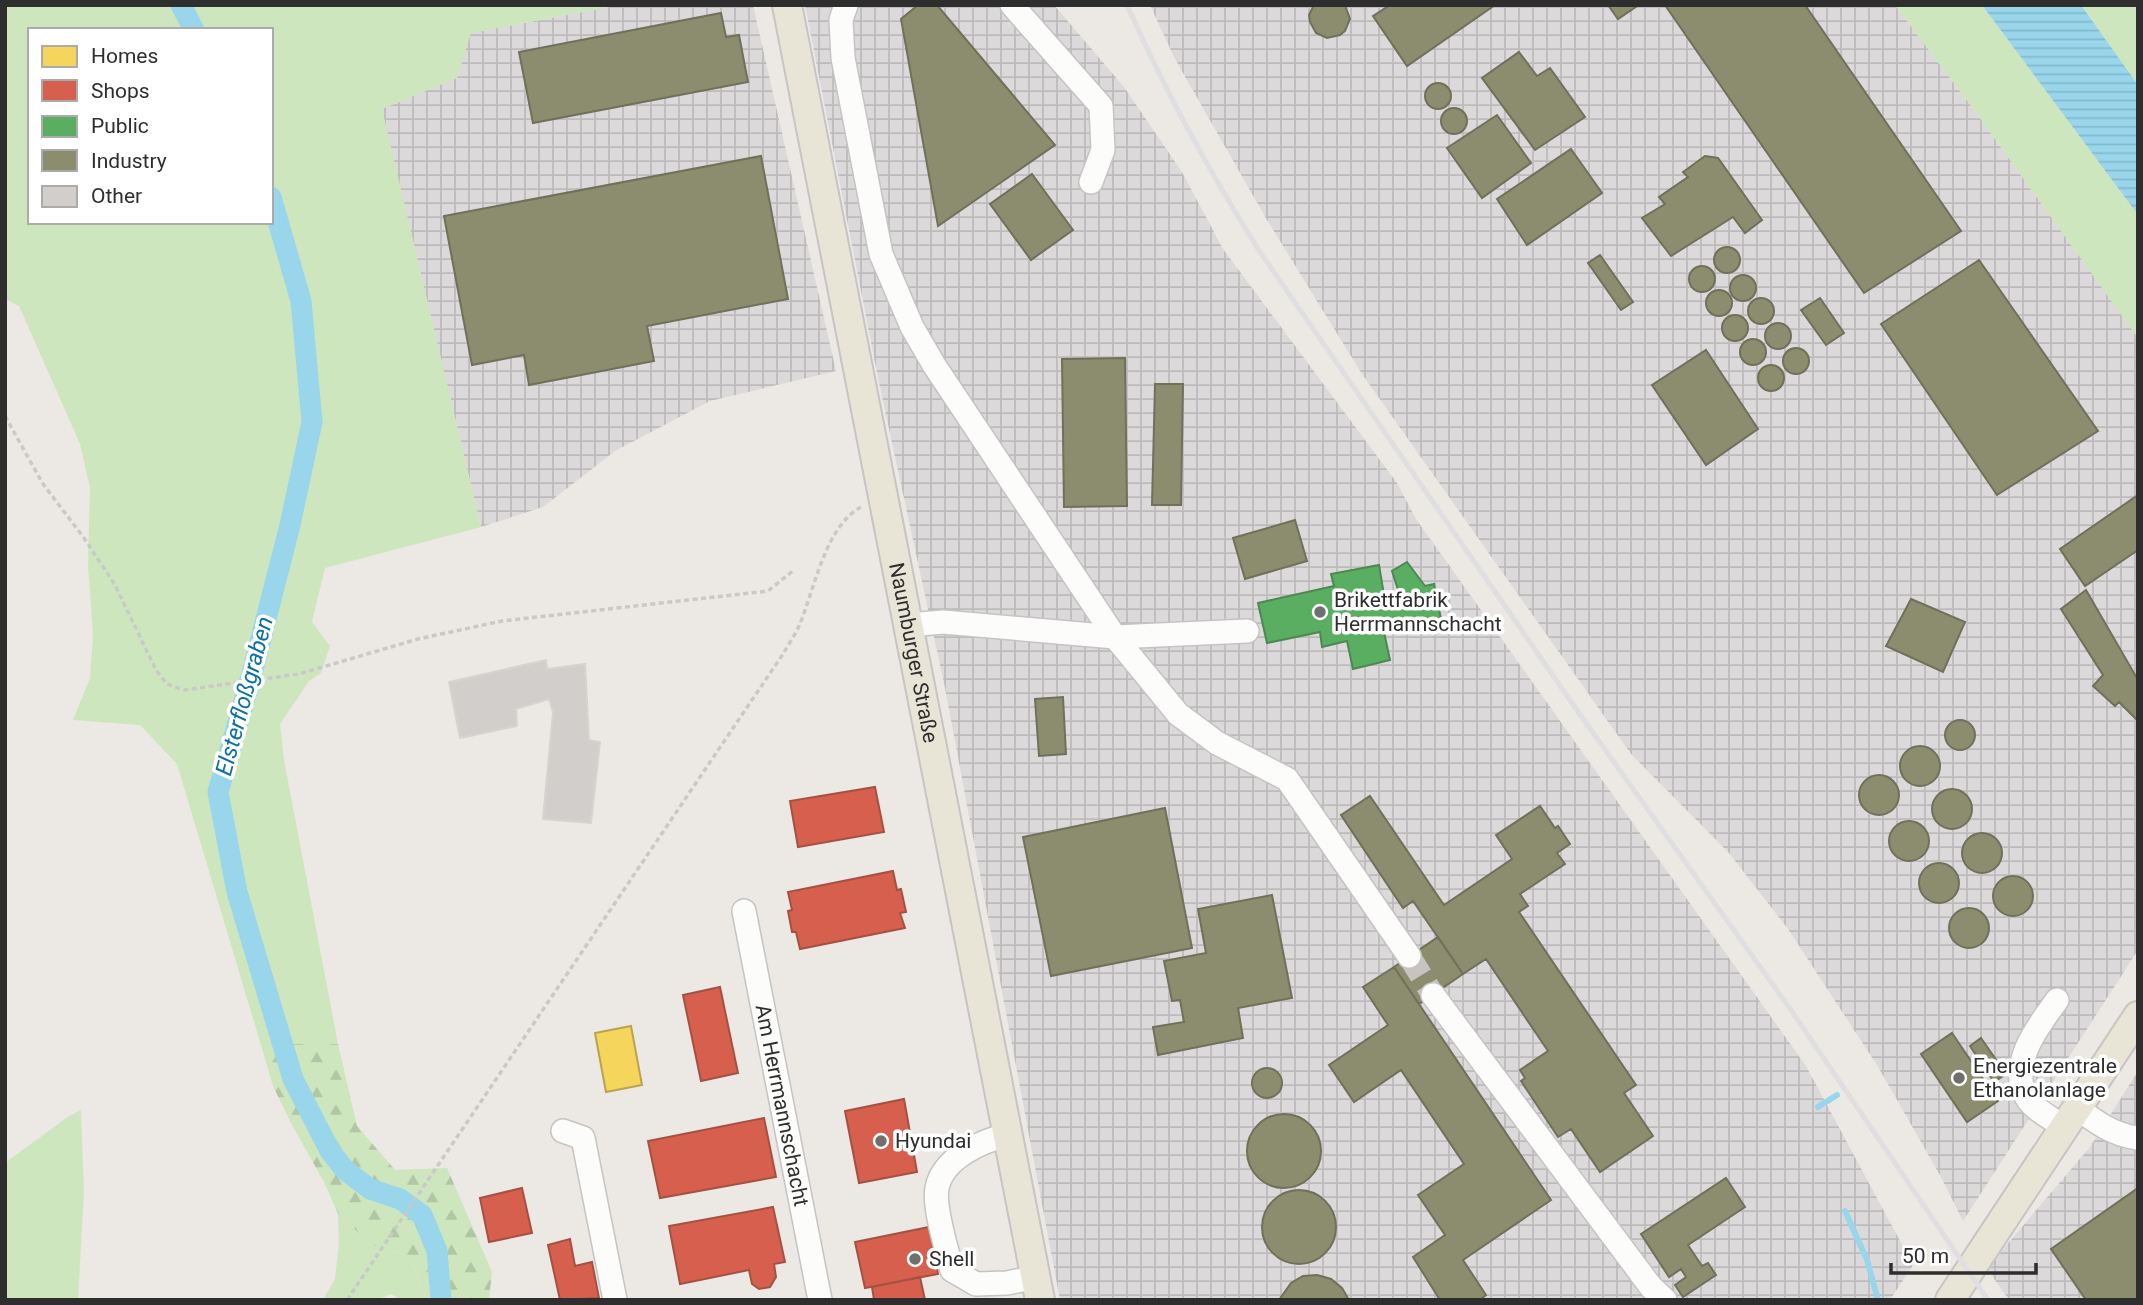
<svg xmlns="http://www.w3.org/2000/svg" width="2143" height="1305" font-family="Roboto,sans-serif">
<style>
.industrial{fill:url(#industrial-grid)}
.grass{fill:#cee6be;fill-rule:evenodd}
.forest{fill:url(#forest-firs)}
.water{fill:url(#water-rules)}
.homes{fill:#f6d55c;stroke:#baa34e;stroke-width:2}
.shops{fill:#d6604d;stroke:#a45144;stroke-width:2}
.public{fill:#5aae61;stroke:#4d8852;stroke-width:2}
.industry{fill:#8c8c6e;stroke:#70705b;stroke-width:2}
.lines{fill:none;stroke-linecap:round;stroke-linejoin:round}
.stream{stroke:#99d6ec;stroke-width:6}
.canal{stroke:#99d6ec;stroke-width:21}
.building{fill:#d1cecb;stroke:#d7d4d0;stroke-width:2}
.minor-tunnel{stroke:#c6c3c0;stroke-width:23;stroke-dasharray:23 11;stroke-linecap:butt}
.minor-casing{stroke:#c5c4c5;stroke-width:26}
.major-casing{stroke:#c6c5c4;stroke-width:32}
.path{stroke:#c9c9c8;stroke-width:3.5;stroke-dasharray:5 3.5;stroke-linecap:butt}
.minor{stroke:#fcfcfb;stroke-width:23}
.major{stroke:#e8e4d6;stroke-width:28}
.rail{stroke:#dfdfe1;stroke-width:5}
.poi-dot{fill:#706f6e;stroke:#fff;stroke-width:2.5}
.labels{text-anchor:middle;stroke-width:7;stroke-linejoin:round;paint-order:stroke}
.poi-label{font-size:21px;fill:#2e2e2e;stroke:#fff;text-anchor:start}
.street-label{font-size:21px;fill:#2e2e2e;stroke:#fff}
.water-label{font-size:23px;font-style:italic;fill:#0d6fa3;stroke:#fff}
</style>
<defs>
<pattern id="industrial-grid" width="8" height="8" patternUnits="userSpaceOnUse" patternTransform="scale(1.75)"><rect width="8" height="8" fill="#dcd9db"/><path d="M0 4h8M4 0v8" fill="none" stroke="#bdbbbc"/></pattern>
<pattern id="forest-firs" width="22" height="20" patternUnits="userSpaceOnUse" patternTransform="scale(1.75)"><rect width="22" height="20" fill="#cee6be"/><path d="M5 1l3.5 6h-7zM16 11l3.5 6h-7z" fill="#b1c6a4"/></pattern>
<pattern id="water-rules" width="6" height="5" patternUnits="userSpaceOnUse" patternTransform="scale(1.75)"><rect width="6" height="5" fill="#99d6ec"/><path d="M0 2.5h6" fill="none" stroke="#84b8cb"/></pattern>
</defs>
<rect width="100%" height="100%" fill="#ece8e4"/>
<path class="industrial" d="M620,5H753L836,371L710,401L615,451L543,507L481,527L381,109L457,78L470,33Z
M805,5H1054L1124,87L1182,172L1223,249L1397,483L1416,519L1806,1066L1913,1265L1890,1300H1060L945,688L878,378Z
M1150,5H1895L1975,111L2138,338V950L1963,1221L1941,1177L1877,1065L1788,929L1729,853L1631,754L1362,374L1267,220L1175,59Z
M2138,1071V1300H2009L1988,1270L2004,1248L2090,1147Z"/>
<path class="grass" d="M5,5H620L471,33L457,78L382,109L481,527L325,568L312,622L330,646L321,673L309,681L280,724L284,760L338,1044H283L263,1052L177,764L140,725L73,720L90,678L93,635L88,564L90,488L80,444L19,306L5,299ZM30,30H271V222H30Z
M1895,5H1982L2138,215V338L1975,111Z
M2081,5H2138V85Z
M81,1110L84,1192L78,1300H5V1163L69,1116Z
M338,1214L372,1245L401,1254L414,1267L427,1300H401L391,1294L377,1300H323L335,1279L339,1243Z"/>
<path class="forest" d="M283,1044H338L357,1126L395,1170L447,1168L492,1272L489,1300H427L414,1267L401,1254L372,1245L338,1214L325,1184L291,1123L273,1086L263,1052Z"/>
<path class="water" d="M1982,5H2081L2138,85V215Z"/>
<path class="homes" d="M631,1026L642,1085L606,1092L595,1033Z"/>
<path class="shops" d="M875,787L884,832L798,847L790,801Z
M893,871L897,890L901,889L906,912L900,913L905,928L800,949L796,932H792L788,911L792,910L788,892Z
M720,987L738,1073L701,1081L683,995Z
M904,1099L917,1172L859,1183L845,1111Z
M764,1118L776,1177L660,1198L648,1141Z
M522,1188L532,1233L489,1242L480,1198Z
M773,1207L785,1262L774,1264L776,1277L770,1287L759,1289L752,1284L749,1270L680,1284L669,1226Z
M929,1227L938,1274L865,1288L855,1242Z
M570,1239L575,1266L592,1262L599,1298L560,1300L548,1245Z
M920,1277L925,1300H874L872,1287Z"/>
<path class="public" d="M1407,562L1425,586L1434,584L1441,619L1384,632L1390,660L1353,669L1347,641L1322,647L1320,632L1267,643L1258,603L1334,586L1331,574L1379,565L1384,595L1399,593L1392,571Z"/>
<path class="industry" d="M918,5H937L1055,145L938,226L901,19Z
M1314,5H1345L1350,19L1345,31L1340,35L1327,38L1316,33L1310,22L1309,15Z
M1390,5H1495L1407,66L1373,16Z
M1608,5H1636L1637,6L1618,19Z
M1665,5H1805L1961,231L1864,293Z
M721,13L726,37L739,35L748,82L533,123L519,52Z
M1519,52L1537,76L1550,68L1585,117L1535,150L1482,78Z
M1425 96a13 13 0 1 1 26 0a13 13 0 1 1-26 0Z
M1441 121a13 13 0 1 1 26 0a13 13 0 1 1-26 0Z
M1497,115L1531,163L1482,198L1447,148Z
M1571,149L1602,193L1527,245L1497,199Z
M761,156L788,299L647,326L654,361L529,385L524,355L472,365L444,216Z
M1705,156L1718,158L1762,220L1745,233L1733,217L1671,256L1642,218L1665,204L1659,197L1688,177L1683,172Z
M1032,174L1073,230L1031,260L990,204Z
M1714 260a13 13 0 1 1 26 0a13 13 0 1 1-26 0Z
M1600,255L1633,302L1621,310L1588,263Z
M1979,260L2098,431L1997,495L1881,324Z
M1689 279a13 13 0 1 1 26 0a13 13 0 1 1-26 0Z
M1730 288a13 13 0 1 1 26 0a13 13 0 1 1-26 0Z
M1706 303a13 13 0 1 1 26 0a13 13 0 1 1-26 0Z
M1748 311a13 13 0 1 1 26 0a13 13 0 1 1-26 0Z
M1820,298L1844,333L1826,345L1801,310Z
M1722 328a13 13 0 1 1 26 0a13 13 0 1 1-26 0Z
M1765 336a13 13 0 1 1 26 0a13 13 0 1 1-26 0Z
M1740 352a13 13 0 1 1 26 0a13 13 0 1 1-26 0Z
M1783 361a13 13 0 1 1 26 0a13 13 0 1 1-26 0Z
M1706,350L1758,429L1706,465L1652,385Z
M1125,358L1127,506L1064,507L1062,359Z
M1758 378a13 13 0 1 1 26 0a13 13 0 1 1-26 0Z
M1155,384H1183L1181,505H1152Z
M2138,495V550L2085,586L2060,549Z
M1295,520L1307,561L1245,579L1233,538Z
M2086,590L2138,680V721L2119,702L2115,706L2093,686L2103,675L2061,609Z
M1911,599L1965,622L1943,672L1886,646Z
M1063,697L1066,754L1039,756L1035,699Z
M1945 735a15 15 0 1 1 30 0a15 15 0 1 1-30 0Z
M1900 766a20 20 0 1 1 40 0a20 20 0 1 1-40 0Z
M1859 795a20 20 0 1 1 40 0a20 20 0 1 1-40 0Z
M1932 809a20 20 0 1 1 40 0a20 20 0 1 1-40 0Z
M1370,796L1444,905L1512,859L1496,835L1540,806L1555,828L1558,826L1570,844L1557,853L1565,864L1520,894L1528,906L1519,912L1636,1085L1624,1093L1653,1136L1600,1172L1571,1129L1558,1137L1521,1081L1525,1078L1520,1070L1548,1051L1486,959L1463,974L1413,901L1403,908L1341,815Z
M1165,808L1192,948L1051,976L1023,837Z
M1889 841a20 20 0 1 1 40 0a20 20 0 1 1-40 0Z
M1962 853a20 20 0 1 1 40 0a20 20 0 1 1-40 0Z
M1919 883a20 20 0 1 1 40 0a20 20 0 1 1-40 0Z
M1993 896a20 20 0 1 1 40 0a20 20 0 1 1-40 0Z
M1272,895L1292,998L1238,1008L1243,1038L1158,1055L1153,1027L1184,1022L1180,1000L1172,1001L1164,961L1206,953L1198,909Z
M1949 928a20 20 0 1 1 40 0a20 20 0 1 1-40 0Z
M1438,937L1463,974L1419,1004L1394,967Z
M1394,967L1551,1200L1463,1260L1486,1295L1480,1300H1440L1413,1257L1445,1235L1418,1195L1464,1164L1401,1070L1354,1102L1329,1065L1388,1025L1363,987Z
M1952,1033L1998,1101L1967,1122L1921,1054Z
M1981,1038L2006,1074L1994,1082L1970,1046Z
M1252 1083a15 15 0 1 1 30 0a15 15 0 1 1-30 0Z
M1247 1151a37 37 0 1 1 74 0a37 37 0 1 1-74 0Z
M1726,1178L1745,1207L1688,1245L1702,1266L1708,1263L1716,1275L1683,1297L1675,1285L1686,1277L1681,1269L1669,1277L1641,1234Z
M2138,1188V1300H2086L2051,1249Z
M1262 1227a37 37 0 1 1 74 0a37 37 0 1 1-74 0Z
M1317,1275L1331,1279L1342,1288L1349,1300H1279L1291,1283L1303,1276Z"/>
<g class="lines">
<path class="stream" d="M1818,1107L1837,1095
M1845,1211L1867,1260L1878,1300"/>
<path class="canal" d="M181,5L194,30
M271,197L301,301L312,422L290,525L253,670L218,792L237,892L293,1079L330,1151L345,1170L370,1189L400,1199L422,1215L437,1251L441,1300"/>
</g>
<path class="building" d="M546,660L547,669L585,664L589,740L600,742L591,823L543,819L553,712L549,699L516,709L517,726L460,738L449,682Z"/>
<g class="lines">
<path class="minor-tunnel" d="M1409,956L1433,995"/>
<defs>
<g id="minor">
<path d="M846,5L841,20L843,58L881,254L912,327L934,365L1115,637L1178,714L1217,743L1287,779L1409,956"/>
<path d="M1012,5L1101,106L1103,150L1091,182"/>
<path d="M909,625L943,622L1115,637L1247,631"/>
<path id="s1" d="M744,911L820,1300"/>
<path d="M1433,995L1651,1287L1665,1300"/>
<path d="M2057,1000C2039,1025 2008,1064 2026,1096C2033,1110 2052,1118 2064,1127"/>
<path d="M2077,1108C2096,1122 2113,1135 2138,1138"/>
<path d="M563,1131L583,1138L615,1300"/>
<path d="M1008,1135C981,1141 943,1158 937,1188C933,1206 947,1250 952,1270L976,1284L1007,1283L1036,1277"/>
</g>
<g id="major">
<path id="s2" d="M787,5L1040,1300"/>
<path d="M1950,1300L2138,1016"/>
</g>
</defs>
<use href="#minor" class="minor-casing"/>
<use href="#major" class="major-casing"/>
<path class="path" d="M5,416L43,484L84,538L115,585L156,670L167,684L184,690L299,674L418,639L502,621L768,591L794,570
M347,1300L783,654C788,645 795,635 799,626C815,589 824,528 861,507"/>
<use href="#minor" class="minor"/>
<use href="#major" class="major"/>
<path class="rail" d="M1127,5C1165,91 1210,173 1260,252L1581,716L1793,1013L1988,1300"/>
</g>
<g class="poi-dot">
<circle cx="1320" cy="612" r="7"/>
<circle cx="1959" cy="1078" r="7"/>
<circle cx="881" cy="1141" r="7"/>
<circle cx="915" cy="1259" r="7"/>
</g>
<g class="labels">
<g class="poi-label">
<text x="1334" y="607">Brikettfabrik<tspan x="1334" dy="24">Herrmannschacht</tspan></text>
<text x="1973" y="1073">Energiezentrale<tspan x="1973" dy="24">Ethanolanlage</tspan></text>
<text x="895" y="1148">Hyundai</text>
<text x="929" y="1266">Shell</text>
</g>
<g class="street-label">
<text dy="7" stroke="none"><textPath href="#s2" startOffset="660">Naumburger Straße</textPath></text>
<text dy="7" stroke="none"><textPath href="#s1" startOffset="198">Am Herrmannschacht</textPath></text>
</g>
<g class="water-label">
<text transform="translate(244 696) rotate(-75)" y="8">Elsterfloßgraben</text>
</g>
</g>
<rect width="2143" height="1305" fill="none" stroke="#2e2e2e" stroke-width="14"/>
<rect x="28" y="28" width="245" height="196" fill="#ffffff" stroke="#ababab" stroke-width="2"/>
<rect x="42" y="46" width="35" height="21" fill="#f6d55c" stroke="#ababab" stroke-width="2"/>
<text x="91" y="63" font-size="21" fill="#2e2e2e">Homes</text>
<rect x="42" y="80" width="35" height="21" fill="#d6604d" stroke="#ababab" stroke-width="2"/>
<text x="91" y="98" font-size="21" fill="#2e2e2e">Shops</text>
<rect x="42" y="116" width="35" height="21" fill="#5aae61" stroke="#ababab" stroke-width="2"/>
<text x="91" y="133" font-size="21" fill="#2e2e2e">Public</text>
<rect x="42" y="150" width="35" height="21" fill="#8c8c6e" stroke="#ababab" stroke-width="2"/>
<text x="91" y="168" font-size="21" fill="#2e2e2e">Industry</text>
<rect x="42" y="186" width="35" height="21" fill="#d1cecb" stroke="#ababab" stroke-width="2"/>
<text x="91" y="203" font-size="21" fill="#2e2e2e">Other</text>
<path d="M1891 1263v10h145v-10" fill="none" stroke="#2e2e2e" stroke-width="3.5"/>
<text x="1902" y="1263" font-size="21" fill="#2e2e2e" stroke="#ffffff" stroke-width="5" paint-order="stroke">50 m</text>
</svg>
